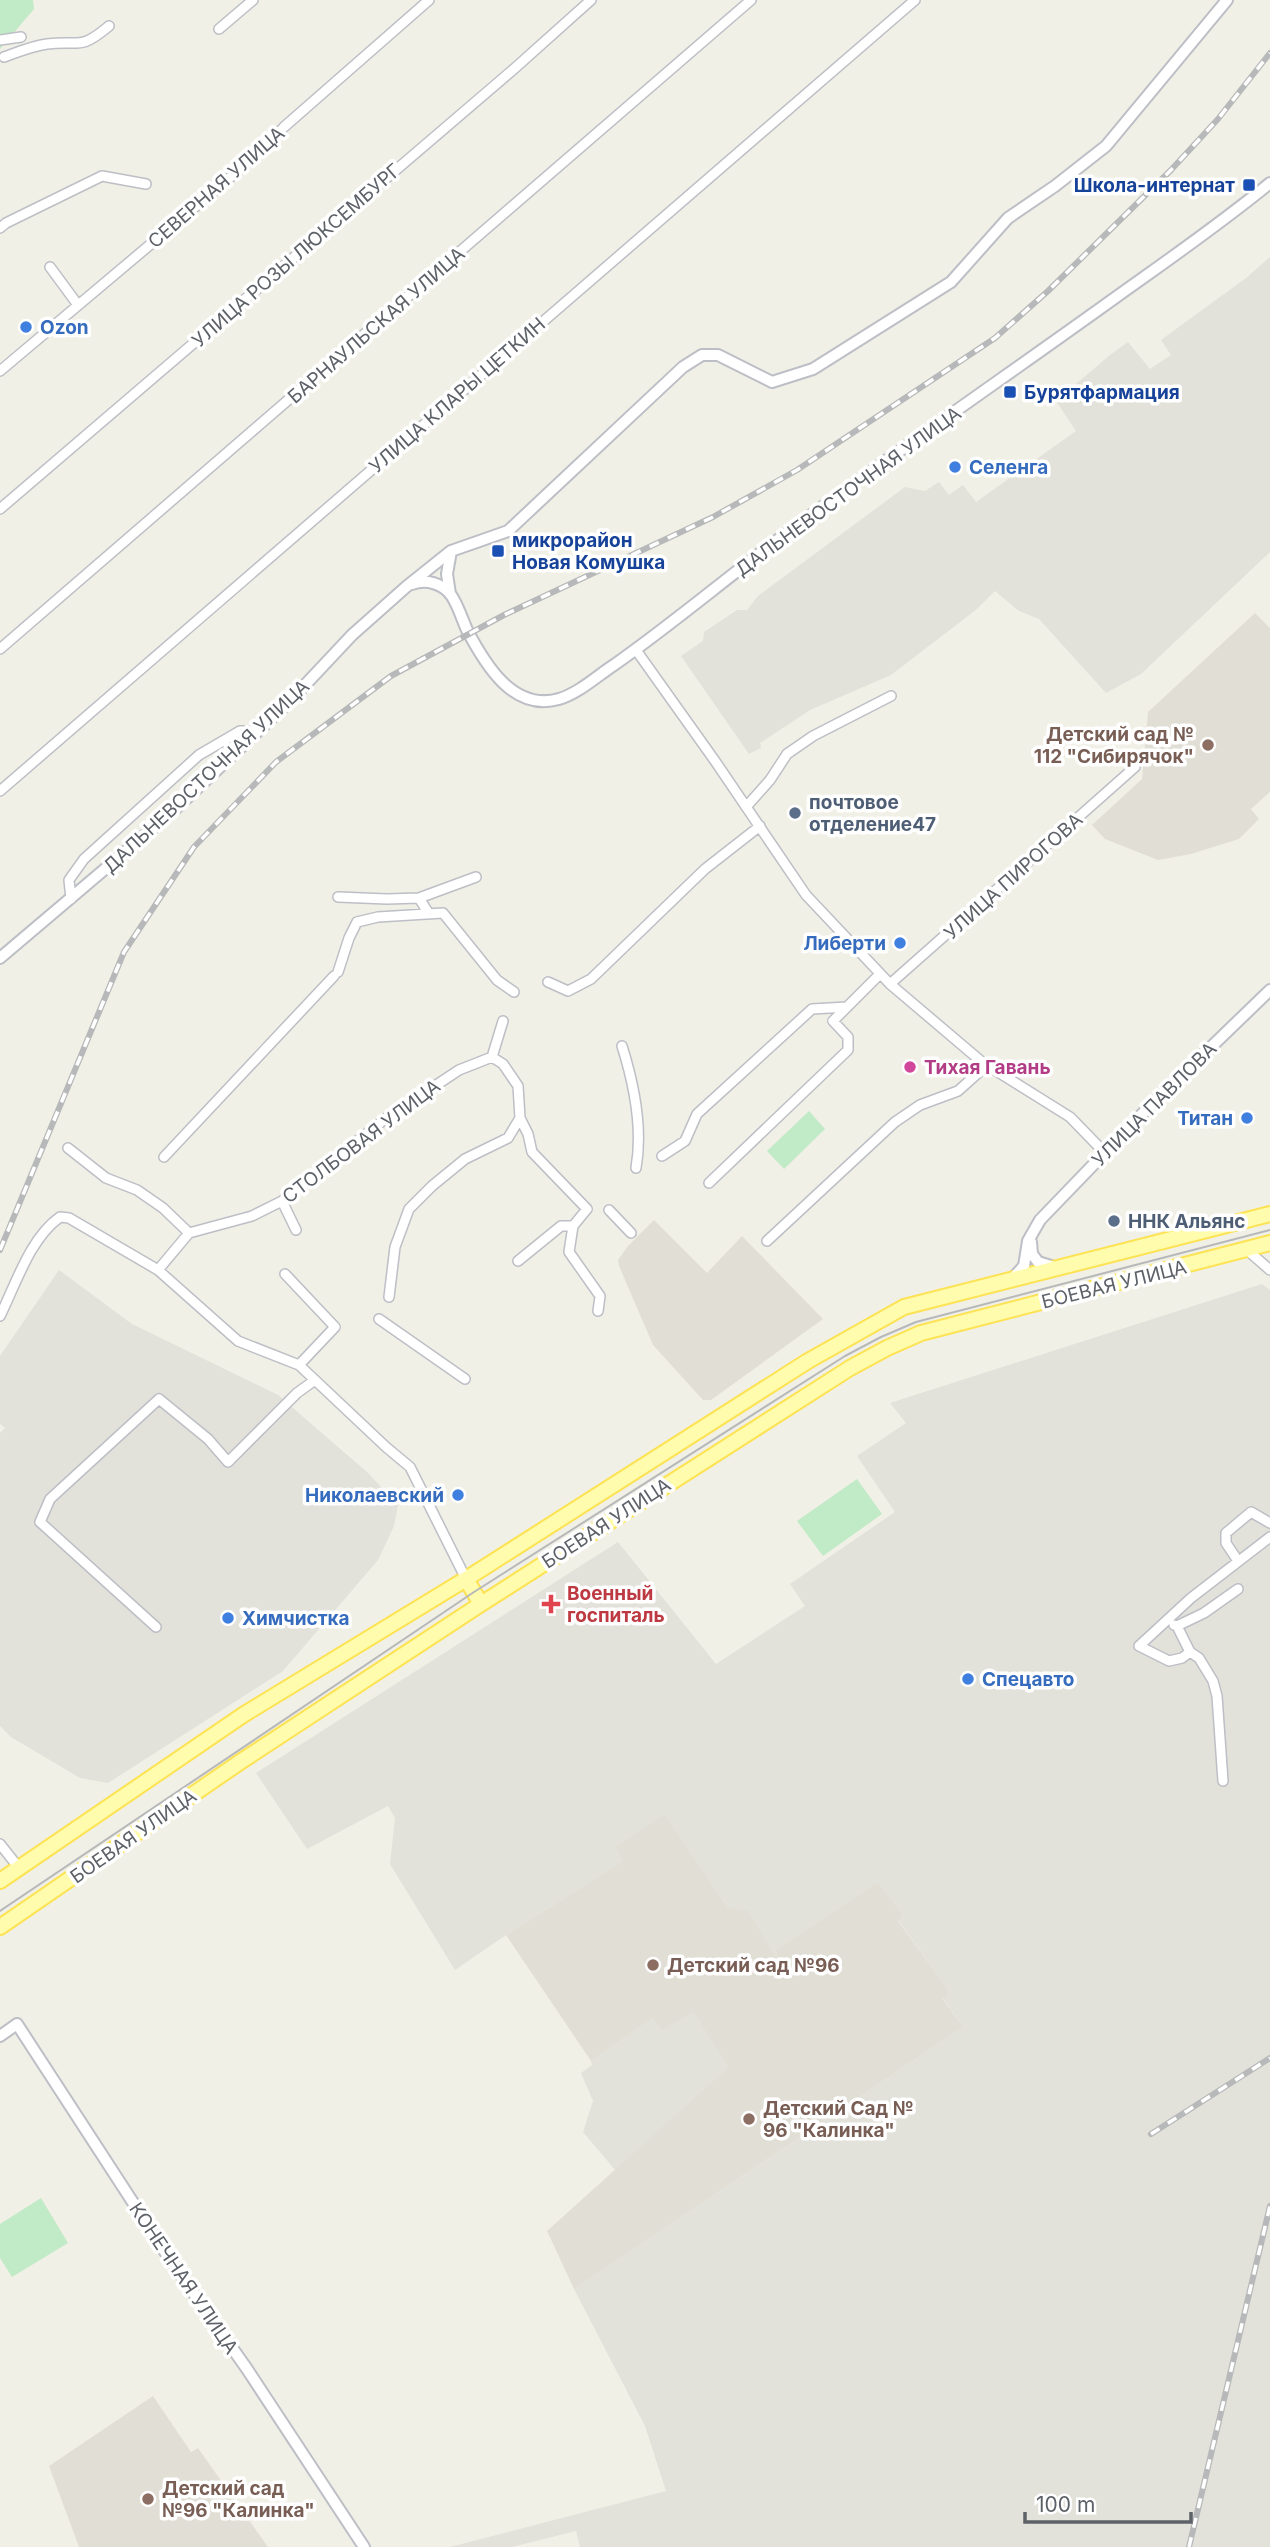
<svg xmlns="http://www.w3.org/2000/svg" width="1270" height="2547" font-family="Inter,sans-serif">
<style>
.industrial{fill:#e2e1da}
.education{fill:#e1dfd5}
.green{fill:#c1eac6}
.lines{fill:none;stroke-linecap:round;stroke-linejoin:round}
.minor-casing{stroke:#bdbfc6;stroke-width:12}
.tertiary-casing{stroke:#bdbfc6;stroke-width:14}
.primary-casing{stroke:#fde353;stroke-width:18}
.minor{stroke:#fff;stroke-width:9}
.tertiary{stroke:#fff;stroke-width:10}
.primary{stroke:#fffcad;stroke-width:14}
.tram{stroke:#b7b8b9;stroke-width:2}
.rail-casing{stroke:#b7b8b9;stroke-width:6}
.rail{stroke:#fff;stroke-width:3.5;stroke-dasharray:10;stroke-linecap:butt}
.transit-dot{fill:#1a4fb4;stroke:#fff;stroke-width:2.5}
.shop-dot{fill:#3f7fe0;stroke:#fff;stroke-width:2.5}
.education-dot{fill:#8d6e63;stroke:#fff;stroke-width:2.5}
.service-dot{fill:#5c6f8a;stroke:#fff;stroke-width:2.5}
.hotel-dot{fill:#d1479c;stroke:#fff;stroke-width:2.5}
.health-dot{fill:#e0444e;stroke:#fff;stroke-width:2.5}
.labels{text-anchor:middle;stroke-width:7;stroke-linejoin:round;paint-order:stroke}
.transit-label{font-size:19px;font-weight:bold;fill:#164399;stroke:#fff;text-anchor:start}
.street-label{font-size:19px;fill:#5d6168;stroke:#fff}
.shop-label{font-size:19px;font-weight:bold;fill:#366cbe;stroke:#fff;text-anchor:start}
.education-label{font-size:19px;font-weight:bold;fill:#785e54;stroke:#fff;text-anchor:start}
.service-label{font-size:19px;font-weight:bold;fill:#4e5e75;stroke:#fff;text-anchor:start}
.hotel-label{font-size:19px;font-weight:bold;fill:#b23c85;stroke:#fff;text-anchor:start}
.health-label{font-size:19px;font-weight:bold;fill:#be3a42;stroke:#fff;text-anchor:start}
</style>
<rect width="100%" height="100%" fill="#f1f0e6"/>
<path class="industrial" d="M1270,257V552L1141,674L1106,693L1039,619L1019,611L995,591L977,609L891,675L810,710L760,743L761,748L749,754L681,656L703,641L704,632L737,610H747L758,596L905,487L925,491L939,482L949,495L963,485L976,502L1076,431L1056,401L1110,355L1128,342L1150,369L1171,355L1161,340L1246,278Z
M59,1270L132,1324L278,1395L368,1473L398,1505L394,1526L378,1560L283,1671L108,1783L80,1778L11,1737L0,1726V1433L5,1428L0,1424V1356Z
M1262,1284L1270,1290V2547H580L576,2531L512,2547H450L666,2491L645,2426L574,2289L963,2027L943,1998L944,1984L898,1920L903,1917L878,1882L775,1950L796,1994L728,1908L665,1814L623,1861L506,1935L455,1970L390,1864L395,1818L388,1806L307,1849L256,1773L618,1542L716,1664L805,1606L790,1584L895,1512L857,1456L906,1423L890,1403Z
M693,2012L730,2067L616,2171L583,2132L593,2101L581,2073L592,2065L591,2061L653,2018Z"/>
<path class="education" d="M1255,613L1270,628V792L1251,809L1259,819L1239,839L1191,854L1158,860L1105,839L1092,825L1142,779L1148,712Z
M654,1220L707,1273L742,1236L823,1319L711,1400H703L653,1345L619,1266L618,1260L628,1246Z
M665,1814L728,1908L748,1911L790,1982L775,1950L878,1882L903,1916L898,1921L944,1984L948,1994L943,1999L963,2027L574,2289L547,2231L729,2067L693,2012L662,2030L653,2018L591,2061L506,1935L623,1861L616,1847Z
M153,2396L191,2452L198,2448L268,2547H79L49,2466Z"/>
<path class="green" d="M0,0H33L34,9L0,49Z
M809,1111L825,1129L784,1169L767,1151Z
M857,1479L882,1514L823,1556L797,1521Z
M41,2198L68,2243L12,2277L0,2258V2224Z"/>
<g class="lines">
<defs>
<path id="minor" d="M219,29L253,0
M0,40L21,37
M4,57C18,52 32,46 47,44C81,40 79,51 109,26
M0,228L6,223L102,176L146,184
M50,267L78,305
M0,371L265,148L284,127L429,0
M0,509L515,68L591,0
M0,649L751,0
M636,650L715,761L806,895L890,984L982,1062L1070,1117L1105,1153
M0,791L915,0
M746,807L770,780L787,754L813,736L891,696
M338,897L387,899L419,898L429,914
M419,898L476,877
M71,899L69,880L84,859L199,755L240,731H258
M338,972L349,938L357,922L378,917L443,913L497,980L514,992
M548,982L568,991L591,979L705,869L760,826
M890,984L1135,767
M622,1046C634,1084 643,1128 636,1168
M492,1057L503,1021
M68,1148L106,1178L137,1190L163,1208L189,1233
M662,1156L685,1141L697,1114L812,1009L847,1007
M164,1157L334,976
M709,1183L848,1050V1037L833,1021L880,974
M282,1201L296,1230
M609,1210L631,1233
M767,1241L895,1122L920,1105L958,1091L987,1065
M1246,1249L1270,1270
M518,1261L561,1226H573
M158,1270L189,1233L252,1216L282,1201L385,1119L459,1070L492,1057L503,1064L518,1086L520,1118L528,1134L532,1152L587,1209L573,1226L569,1252L600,1296L598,1311
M285,1274L335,1327L299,1365L386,1447L410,1467L466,1579
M389,1297L395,1247L409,1209L432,1186L465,1159L508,1138L520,1118
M0,1316C16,1284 30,1238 60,1217L69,1218L158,1270L238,1341L299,1365
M379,1319L465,1379
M1238,1561L1226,1543V1533L1251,1512L1270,1523
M1174,1625L1177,1626L1204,1613L1238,1589
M1177,1626L1190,1652L1199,1658L1213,1681L1217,1696L1223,1781
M156,1627L40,1522L50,1499L159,1399L208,1439L228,1462L297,1393L315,1380
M1190,1652L1182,1658L1169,1661L1139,1646L1191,1598L1270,1537
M0,1844L19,1868"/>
<path id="tertiary" d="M412,584C426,579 442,583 451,595C458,605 462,619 467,630C485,664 513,712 559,699C579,693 597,676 614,665C668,627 718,585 771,545C882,461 998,382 1112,300C1165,262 1219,225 1270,183
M450,594L447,574L451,551
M0,958L171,813L290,701L352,635L406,587L451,551L508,531L683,367L702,355H718L772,382L813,369L951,282L1008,218L1055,186L1106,146L1227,0
M1031,1242L1032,1254L1038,1262L1054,1267
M1013,1278L1024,1266L1028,1241L1040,1220L1147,1109L1270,990
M0,2036L17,2024L171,2261L247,2369L364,2547"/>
<path id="primary" d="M466,1579L481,1604
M0,1881L243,1715L466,1579L808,1361L904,1307L1270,1214
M0,1927L240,1762L481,1604L850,1368L887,1348L921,1333L1270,1243"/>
</defs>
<use href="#minor" class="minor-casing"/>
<use href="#tertiary" class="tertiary-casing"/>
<use href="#primary" class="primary-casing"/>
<use href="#minor" class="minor"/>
<use href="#tertiary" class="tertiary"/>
<use href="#primary" class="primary"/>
<path class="tram" d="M0,1911L474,1592L845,1356L881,1337L916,1322L1270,1230"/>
<defs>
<path id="rail" d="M0,1250L124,952L194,847L276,762L391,676L504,615L713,517L797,470L995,338L1048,291L1171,170L1218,119L1270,53
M1151,2134L1270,2058
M1189,2547L1270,2206"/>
</defs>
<use href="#rail" class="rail-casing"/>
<use href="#rail" class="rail"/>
</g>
<g class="transit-dot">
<rect x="1242" y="178" width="14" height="14" rx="3.5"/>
<rect x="1003" y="385" width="14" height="14" rx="3.5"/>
<rect x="491" y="544" width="14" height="14" rx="3.5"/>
</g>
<g class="shop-dot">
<circle cx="26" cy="327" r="7"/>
<circle cx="955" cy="467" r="7"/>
<circle cx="900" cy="943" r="7"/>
<circle cx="1247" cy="1118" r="7"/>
<circle cx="458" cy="1495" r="7"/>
<circle cx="228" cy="1618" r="7"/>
<circle cx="968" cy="1679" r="7"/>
</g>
<g class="education-dot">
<circle cx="1208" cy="745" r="7"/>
<circle cx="653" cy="1965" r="7"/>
<circle cx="749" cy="2119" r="7"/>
<circle cx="148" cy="2499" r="7"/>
</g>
<g class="service-dot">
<circle cx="795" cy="813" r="7"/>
<circle cx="1114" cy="1221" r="7"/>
</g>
<circle class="hotel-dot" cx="910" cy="1067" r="7"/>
<path class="health-dot" d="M547.5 1593.5h7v7h7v7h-7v7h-7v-7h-7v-7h7z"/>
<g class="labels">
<g class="transit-label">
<text x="1235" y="192" text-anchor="end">Школа-интернат</text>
<text x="1024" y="399">Бурятфармация</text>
<text x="512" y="547">микрорайон<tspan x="512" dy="22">Новая Комушка</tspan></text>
</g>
<g class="street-label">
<text transform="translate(216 187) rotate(-41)" y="7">СЕВЕРНАЯ УЛИЦА</text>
<text transform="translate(296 255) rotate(-41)" y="7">УЛИЦА РОЗЫ ЛЮКСЕМБУРГ</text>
<text transform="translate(376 325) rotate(-41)" y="7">БАРНАУЛЬСКАЯ УЛИЦА</text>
<text transform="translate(457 395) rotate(-41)" y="7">УЛИЦА КЛАРЫ ЦЕТКИН</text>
<text transform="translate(848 491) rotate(-36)" y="7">ДАЛЬНЕВОСТОЧНАЯ УЛИЦА</text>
<text transform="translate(206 776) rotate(-43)" y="7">ДАЛЬНЕВОСТОЧНАЯ УЛИЦА</text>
<text transform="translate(1013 876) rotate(-42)" y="7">УЛИЦА ПИРОГОВА</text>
<text transform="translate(1154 1104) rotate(-45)" y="7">УЛИЦА ПАВЛОВА</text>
<text transform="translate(361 1141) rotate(-37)" y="7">СТОЛБОВАЯ УЛИЦА</text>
<text transform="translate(1114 1284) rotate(-14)" y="7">БОЕВАЯ УЛИЦА</text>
<text transform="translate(606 1523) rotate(-33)" y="7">БОЕВАЯ УЛИЦА</text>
<text transform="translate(133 1836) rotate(-35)" y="7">БОЕВАЯ УЛИЦА</text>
<text transform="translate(184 2278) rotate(56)" y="7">КОНЕЧНАЯ УЛИЦА</text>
</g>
<g class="shop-label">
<text x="40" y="334">Ozon</text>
<text x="969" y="474">Селенга</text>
<text x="886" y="950" text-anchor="end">Либерти</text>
<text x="1233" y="1125" text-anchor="end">Титан</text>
<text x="444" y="1502" text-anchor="end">Николаевский</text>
<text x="242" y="1625">Химчистка</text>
<text x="982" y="1686">Спецавто</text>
</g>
<g class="education-label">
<text x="1194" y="741" text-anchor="end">Детский сад №<tspan x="1194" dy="22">112 "Сибирячок"</tspan></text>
<text x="667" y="1972">Детский сад №96</text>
<text x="763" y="2115">Детский Сад №<tspan x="763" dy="22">96 "Калинка"</tspan></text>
<text x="162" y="2495">Детский сад<tspan x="162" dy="22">№96 "Калинка"</tspan></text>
</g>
<g class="service-label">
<text x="809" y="809">почтовое<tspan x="809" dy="22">отделение47</tspan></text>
<text x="1128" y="1228">ННК Альянс</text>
</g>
<g class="hotel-label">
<text x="924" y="1074">Тихая Гавань</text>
</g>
<g class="health-label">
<text x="567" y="1600">Военный<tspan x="567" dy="22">госпиталь</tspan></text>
</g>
</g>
<path d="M1025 2512v10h166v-10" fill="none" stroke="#5d6168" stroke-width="3.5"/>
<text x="1036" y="2512" font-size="21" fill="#5d6168" stroke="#ffffff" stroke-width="5" paint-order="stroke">100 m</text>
</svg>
